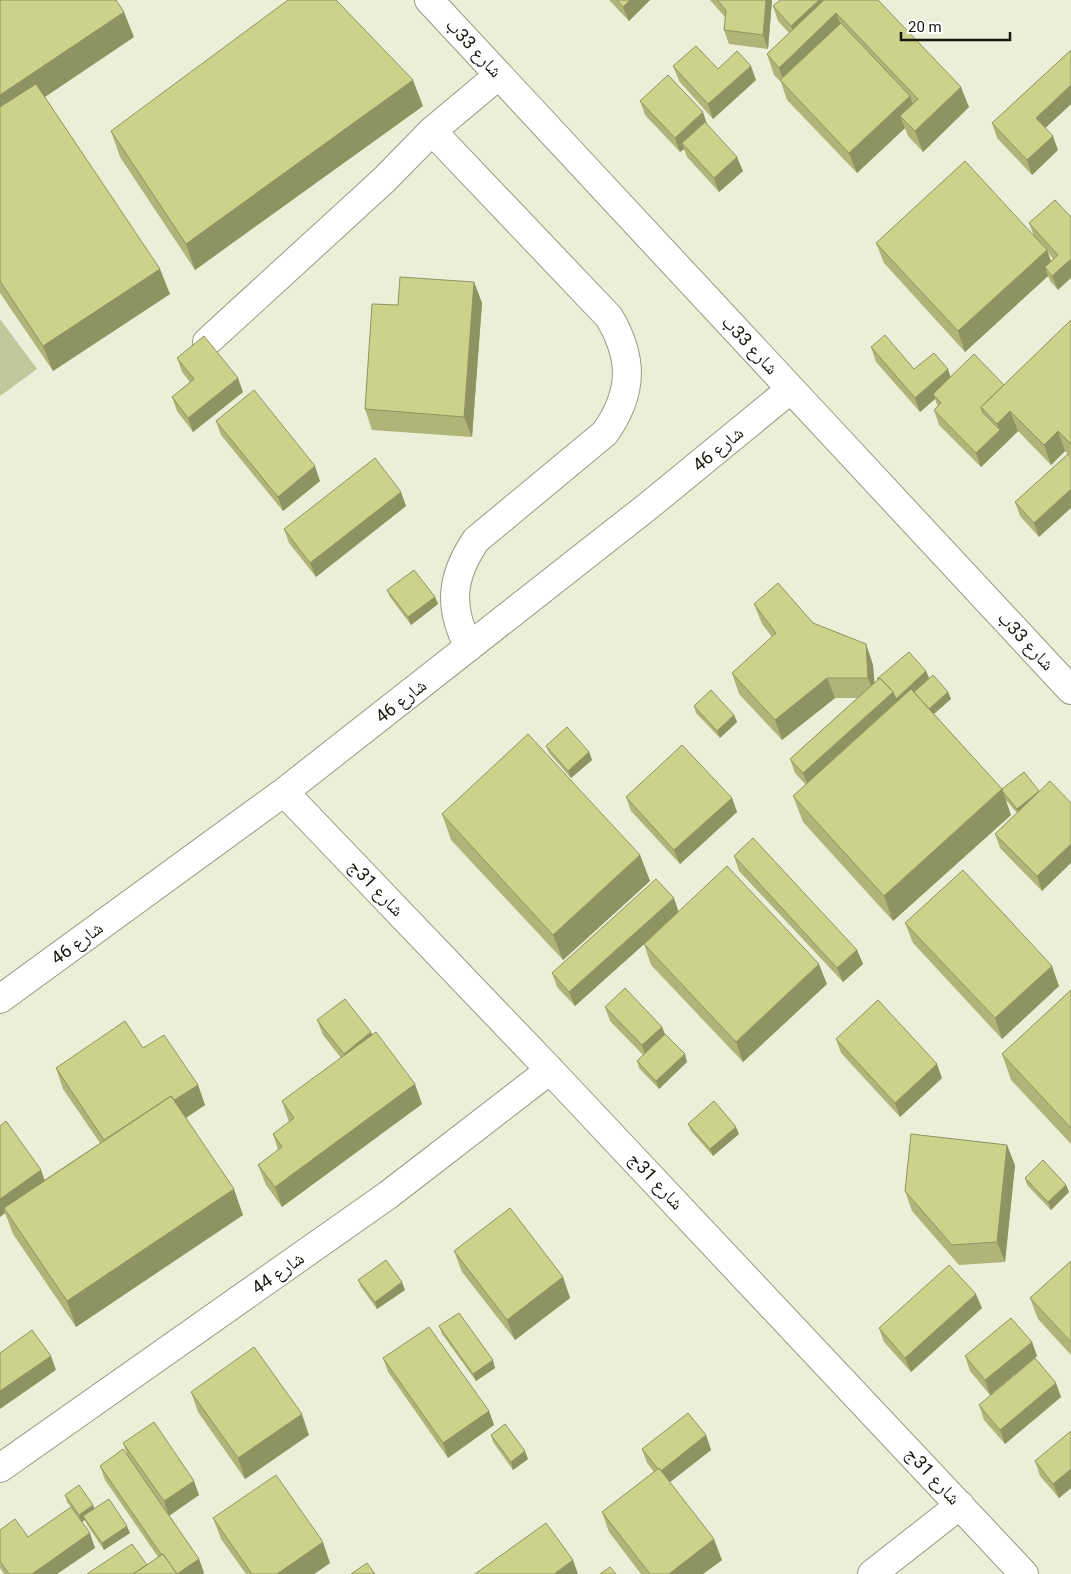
<svg xmlns="http://www.w3.org/2000/svg" width="1071" height="1574" font-family="Roboto,'Noto Naskh Arabic',sans-serif">
<style>
.green{fill:#c2c79b}
.lines{fill:none;stroke-linecap:round;stroke-linejoin:round}
.minor-casing{stroke:#979a84;stroke-width:30}
.minor{stroke:#fff;stroke-width:28}
.wall{fill:#afb578;fill-rule:evenodd}
.shaded-wall{fill:#8e9461}
.building{fill:#cbd38b;stroke:#8e9461}
.labels{text-anchor:middle;stroke-width:4.5;stroke-linejoin:round;paint-order:stroke}
.street-label{font-size:18px;fill:#16170f;stroke:#fff}
</style>
<rect width="100%" height="100%" fill="#ecefd8"/>
<path class="green" d="M0,319L37,369L0,396Z"/>
<g class="lines">
<defs>
<path id="minor" d="M429,0L1071,690
M432,131L609,317C634,359 633,393 605,433L476,540C451,577 448,607 469,647
M207,342L384,180L432,131L499,75
M284,792L550,1070L1024,1574
M0,999L284,792L647,507L791,389
M0,1468L388,1195L550,1070
M872,1574L960,1505"/>
</defs>
<use href="#minor" class="minor-casing"/>
<use href="#minor" class="minor"/>
</g>
<path class="wall" d="M0,0L134,37L45,97L170,294L53,371L0,293Z
M609,0H650L629,21Z
M710,0H772L768,49L729,44L724,30L726,18Z
M878,0L969,107L923,152L908,136L905,128L857,173L787,100L781,82L774,75L767,54L789,33L778,21L773,6Z
M1071,50V104L1045,128L1058,150L1032,175L997,138L992,123Z
M673,66L718,69L756,80L713,119L679,81Z
M640,101L707,124L743,171L719,192L687,157L684,149L680,152L645,115Z
M423,106L195,270L120,157L111,131Z
M1071,217L1058,290L1050,281L1048,276L965,352L884,263L876,243L1034,236L1029,223ZM1048,252L1053,259L1051,261Z
M474,282L482,303L472,437L372,430L365,409L398,305Z
M1071,320V457L1065,451L1051,465L1018,431L981,467L939,425L934,410L938,407L935,399L920,412L876,362L871,347L914,369L950,377L1004,385Z
M177,358L243,392L193,432L177,411L172,397L190,382L182,372Z
M216,421L320,481L283,511L221,435Z
M1071,458L1039,537L1020,516L1015,502Z
M406,506L316,577L289,543L284,529Z
M387,590L435,597L438,604L411,625L390,597Z
M754,604L813,623L866,644L873,665L874,682L926,671L929,678L948,692L951,699L934,714L1002,789L1024,772L1042,891L1000,848L995,834L1017,813L1005,799L1011,815L893,921L803,822L793,796L806,785L795,773L790,759L857,698H835L782,740L739,694L732,673L772,637L762,624Z
M694,706L734,715L737,722L720,738L696,713Z
M546,746L589,752L592,760L571,778L549,753Z
M626,797L732,798L737,812L680,864L631,811Z
M442,814L640,855L650,881L563,960L451,840Z
M734,856L857,950L863,964L843,982L739,871Z
M679,912L827,984L743,1062L651,965L644,944L650,938L575,1006L557,987L552,973Z
M905,923L1059,986L1002,1039L913,943Z
M1071,990V1144L1011,1080L1002,1054Z
M605,1007L665,1034L687,1062L659,1089L639,1068L637,1061L643,1055L610,1021Z
M317,1020L372,1035L422,1104L282,1207L266,1185L258,1165L278,1150L273,1134L289,1122L282,1101L341,1058L323,1035Z
M836,1039L942,1078L900,1117L841,1053Z
M143,1048L198,1085L205,1105L186,1118L243,1215L76,1327L13,1234L5,1213L0,1217V1126L44,1180L100,1143L63,1089L56,1068Z
M688,1124L739,1134L713,1156L691,1131Z
M1015,1165L1005,1262L959,1265L912,1211L905,1191Z
M1025,1178L1066,1185L1069,1192L1051,1210L1027,1185Z
M454,1251L563,1277L570,1298L515,1340L462,1272Z
M1071,1261V1355L1038,1319L1030,1298Z
M358,1280L405,1290L377,1309L361,1287Z
M982,1308L911,1372L884,1342L879,1328Z
M439,1326L495,1368L476,1381L442,1334Z
M1032,1342L1037,1356L990,1395L970,1371L965,1356Z
M383,1358L489,1411L494,1425L448,1458L388,1372Z
M191,1392L309,1435L245,1479L198,1412Z
M1061,1397L1005,1444L984,1420L979,1405Z
M1071,1431V1488L1059,1498L1040,1476L1035,1461Z
M491,1435L528,1459L513,1470L493,1442Z
M706,1435L711,1450L670,1482L722,1560L703,1574H641L609,1532L602,1512L654,1472L647,1463L642,1449Z
M123,1443L199,1495L169,1515L199,1559L204,1573L147,1565L158,1557L105,1480L100,1466L128,1457Z
M65,1495L93,1505L94,1508L130,1533L104,1550L86,1523L85,1520L82,1522L95,1548L57,1574H4L0,1568V1530L28,1537L71,1507L67,1502Z
M213,1518L330,1563L314,1574H246L221,1539Z"/>
<path class="shaded-wall" d="M630,0H650L629,21L623,7Z
M766,0H772L768,49L763,35Z
M819,0H840L796,40L791,26Z
M124,12L134,37L0,127V95Z
M836,13L844,34L785,85L779,68Z
M751,66L756,80L713,119L708,104Z
M413,80L423,106L195,270L186,244Z
M1071,85V104L1041,132L1036,118Z
M961,87L969,107L923,152L915,131Z
M910,96L917,116H900L905,128L857,173L849,153Z
M703,112L708,127L682,143L684,149L680,152L675,138Z
M1053,136L1058,150L1032,175L1027,160Z
M737,157L743,171L719,192L714,178Z
M1047,250L1054,270L1045,267L1048,276L965,352L958,331Z
M1071,259V278L1058,290L1052,276Z
M160,269L170,294L53,371L43,346Z
M474,282L482,303L472,437L464,417Z
M948,369L953,384L933,394L935,399L920,412L915,398Z
M238,378L243,392L193,432L188,418Z
M1010,411L1018,431L1005,444L997,424Z
M1000,430L1005,444L981,467L976,453Z
M1058,431L1065,451L1051,465L1044,445Z
M315,466L320,481L283,511L278,497Z
M1071,489V508L1039,537L1034,523Z
M401,492L406,506L316,577L310,563Z
M435,597L438,604L411,625L408,617Z
M866,644L873,665L876,699L868,678Z
M926,671L929,678L809,787L803,773L893,692Z
M827,678L835,698L782,740L775,720Z
M948,692L951,699L929,718L927,710Z
M734,715L737,722L720,738L717,731Z
M589,752L592,760L571,778L568,771Z
M1002,789L1011,815L893,921L884,896Z
M1039,791L1019,816L1017,809Z
M732,798L737,812L680,864L674,850Z
M1071,844V863L1042,891L1037,876Z
M640,855L650,881L563,960L553,935Z
M674,898L679,913L575,1006L569,992Z
M857,950L863,964L843,982L837,968Z
M819,964L827,984L743,1062L736,1042Z
M1052,966L1059,986L1002,1039L995,1018Z
M662,1027L668,1041L647,1060L642,1045Z
M371,1032L377,1046L349,1068L344,1054Z
M685,1054L687,1062L659,1089L656,1081Z
M937,1064L942,1078L900,1117L895,1103Z
M415,1084L422,1104L282,1207L275,1187Z
M198,1085L205,1105L115,1165L108,1145Z
M736,1127L739,1134L713,1156L710,1149Z
M1007,1145L1015,1165L1005,1262L997,1242Z
M41,1170L46,1184L4,1208L5,1213L0,1217V1199Z
M1066,1185L1069,1192L1051,1210L1048,1202Z
M234,1189L243,1215L76,1327L67,1301Z
M563,1277L570,1298L515,1340L507,1320Z
M402,1282L405,1290L377,1309L375,1302Z
M976,1294L982,1308L911,1372L905,1358Z
M1032,1342L1037,1356L990,1395L985,1380Z
M51,1356L56,1370L0,1409V1391Z
M493,1360L495,1368L476,1381L473,1374Z
M1056,1383L1061,1397L1005,1444L1000,1430Z
M489,1411L494,1425L448,1458L443,1443Z
M302,1414L309,1435L245,1479L238,1458Z
M706,1435L711,1450L665,1486L660,1471Z
M525,1451L528,1459L513,1470L511,1462Z
M1071,1469V1488L1059,1498L1053,1484Z
M194,1481L199,1495L169,1516L164,1501Z
M93,1505L96,1513L83,1516L85,1520L81,1522L79,1515Z
M127,1526L130,1533L104,1550L102,1543Z
M90,1533L95,1548L57,1574H32Z
M714,1539L722,1560L703,1574H669Z
M323,1542L330,1563L314,1574H277Z
M199,1559L204,1573L203,1574H177Z
M573,1560L578,1574H554Z"/>
<path class="building" d="M0,0H116L124,12L0,95Z
M288,0H336L413,80L186,244L111,131Z
M617,0H630L623,7Z
M717,0H766L763,35L724,30L726,10Z
M780,0H819L791,26L773,6Z
M824,0H878L961,87L915,131L900,116L918,99L836,13L779,68L767,54Z
M841,23L910,96L849,153L780,80Z
M696,46L718,69L737,51L751,66L708,104L673,66Z
M1071,50V85L1036,118L1053,136L1027,160L992,123Z
M668,75L703,112L675,138L640,101Z
M36,84L160,269L43,346L0,281V107Z
M705,122L737,157L714,178L682,143Z
M965,161L1047,250L958,331L876,243Z
M1055,200L1071,217V259L1052,276L1045,267L1058,255L1029,223Z
M400,277L474,282L464,417L365,409L372,304L398,305Z
M1071,320V444L1058,431L1044,445L1010,411L997,424L981,407Z
M885,335L914,369L934,353L948,369L915,398L871,347Z
M204,336L238,378L188,418L172,397L194,379L177,358Z
M974,354L1004,385L981,407L983,413L1000,430L976,453L934,410L941,403L933,394Z
M254,390L315,466L278,497L216,421Z
M1068,454L1071,458V489L1034,523L1015,502Z
M375,458L401,492L310,563L284,529Z
M414,570L435,597L408,617L387,590Z
M778,583L813,623L866,644L868,678H827L775,720L732,673L776,633L754,604Z
M909,652L926,671L896,699L893,692L880,678L877,679Z
M933,675L948,692L929,709L914,692Z
M880,678L893,692L803,773L790,759Z
M911,689L1002,789L884,896L793,796Z
M711,690L734,715L717,731L694,706Z
M567,727L589,752L568,771L546,746Z
M528,734L640,855L553,935L442,814Z
M682,745L732,798L674,850L626,797Z
M1024,772L1039,791L1017,809L1003,792L1002,789Z
M1050,781L1071,803V844L1037,876L995,834Z
M753,838L857,950L837,968L734,856Z
M727,866L819,964L736,1042L644,944Z
M963,870L1052,966L995,1018L905,923Z
M656,879L674,898L569,992L552,973Z
M625,988L662,1027L642,1045L605,1007Z
M1071,990V1128L1002,1054Z
M345,999L371,1032L344,1054L317,1020Z
M878,1000L937,1064L895,1103L836,1039Z
M125,1021L143,1048L164,1035L198,1085L174,1100L171,1096L104,1140L56,1068Z
M376,1032L415,1084L275,1187L258,1165L282,1147L273,1134L294,1118L282,1101Z
M665,1034L685,1054L656,1081L637,1061Z
M171,1096L234,1189L67,1301L4,1208Z
M714,1101L736,1127L710,1149L688,1124Z
M6,1121L41,1170L0,1199V1126Z
M911,1134L1007,1145L997,1242L952,1245L905,1191Z
M1043,1160L1066,1185L1048,1202L1025,1178Z
M510,1208L563,1277L507,1320L454,1251Z
M386,1260L402,1282L375,1302L358,1280Z
M1071,1261V1342L1030,1298Z
M949,1265L976,1294L905,1358L879,1328Z
M459,1313L493,1360L473,1374L439,1326Z
M1011,1318L1032,1342L985,1380L965,1356Z
M429,1327L489,1411L443,1443L383,1358Z
M32,1330L51,1356L0,1391V1353Z
M254,1347L302,1414L238,1458L191,1392Z
M1035,1358L1056,1383L1000,1430L979,1405Z
M688,1413L706,1435L661,1471L659,1468L658,1469L642,1449Z
M154,1422L194,1481L164,1501L123,1443Z
M505,1424L525,1451L511,1462L491,1435Z
M1071,1431V1469L1053,1484L1035,1461Z
M123,1449L199,1559L177,1574L163,1554H161L100,1466Z
M659,1468L714,1539L669,1574H650L602,1512Z
M276,1475L323,1542L277,1574H252L213,1518Z
M79,1485L93,1505L79,1515L65,1495Z
M109,1499L127,1526L102,1543L83,1516Z
M71,1507L90,1533L32,1574H9L0,1561V1530L15,1519L28,1537Z
M546,1523L573,1560L554,1574H475Z
M132,1544L147,1565L133,1574H87Z
M163,1554L177,1574H133Z
M367,1563L375,1574H351Z
M610,1567L616,1574H600Z"/>
<g class="labels">
<g class="street-label">
<text transform="translate(474 48) rotate(47)" y="6">شارع 33ب</text>
<text transform="translate(750 345) rotate(47)" y="6">شارع 33ب</text>
<text transform="translate(718 449) rotate(-39)" y="6">شارع 46</text>
<text transform="translate(1026 641) rotate(47)" y="6">شارع 33ب</text>
<text transform="translate(401 701) rotate(-38)" y="6">شارع 46</text>
<text transform="translate(376 888) rotate(46)" y="6">شارع 31ج</text>
<text transform="translate(77 943) rotate(-36)" y="6">شارع 46</text>
<text transform="translate(656 1181) rotate(47)" y="6">شارع 31ج</text>
<text transform="translate(278 1273) rotate(-35)" y="6">شارع 44</text>
<text transform="translate(933 1476) rotate(47)" y="6">شارع 31ج</text>
</g>
</g>
<path d="M901 32v8h109v-8" fill="none" stroke="#16170f" stroke-width="2.5"/>
<text x="908" y="32" font-size="15" fill="#16170f" stroke="#ffffff" stroke-width="4" paint-order="stroke">20 m</text>
</svg>
